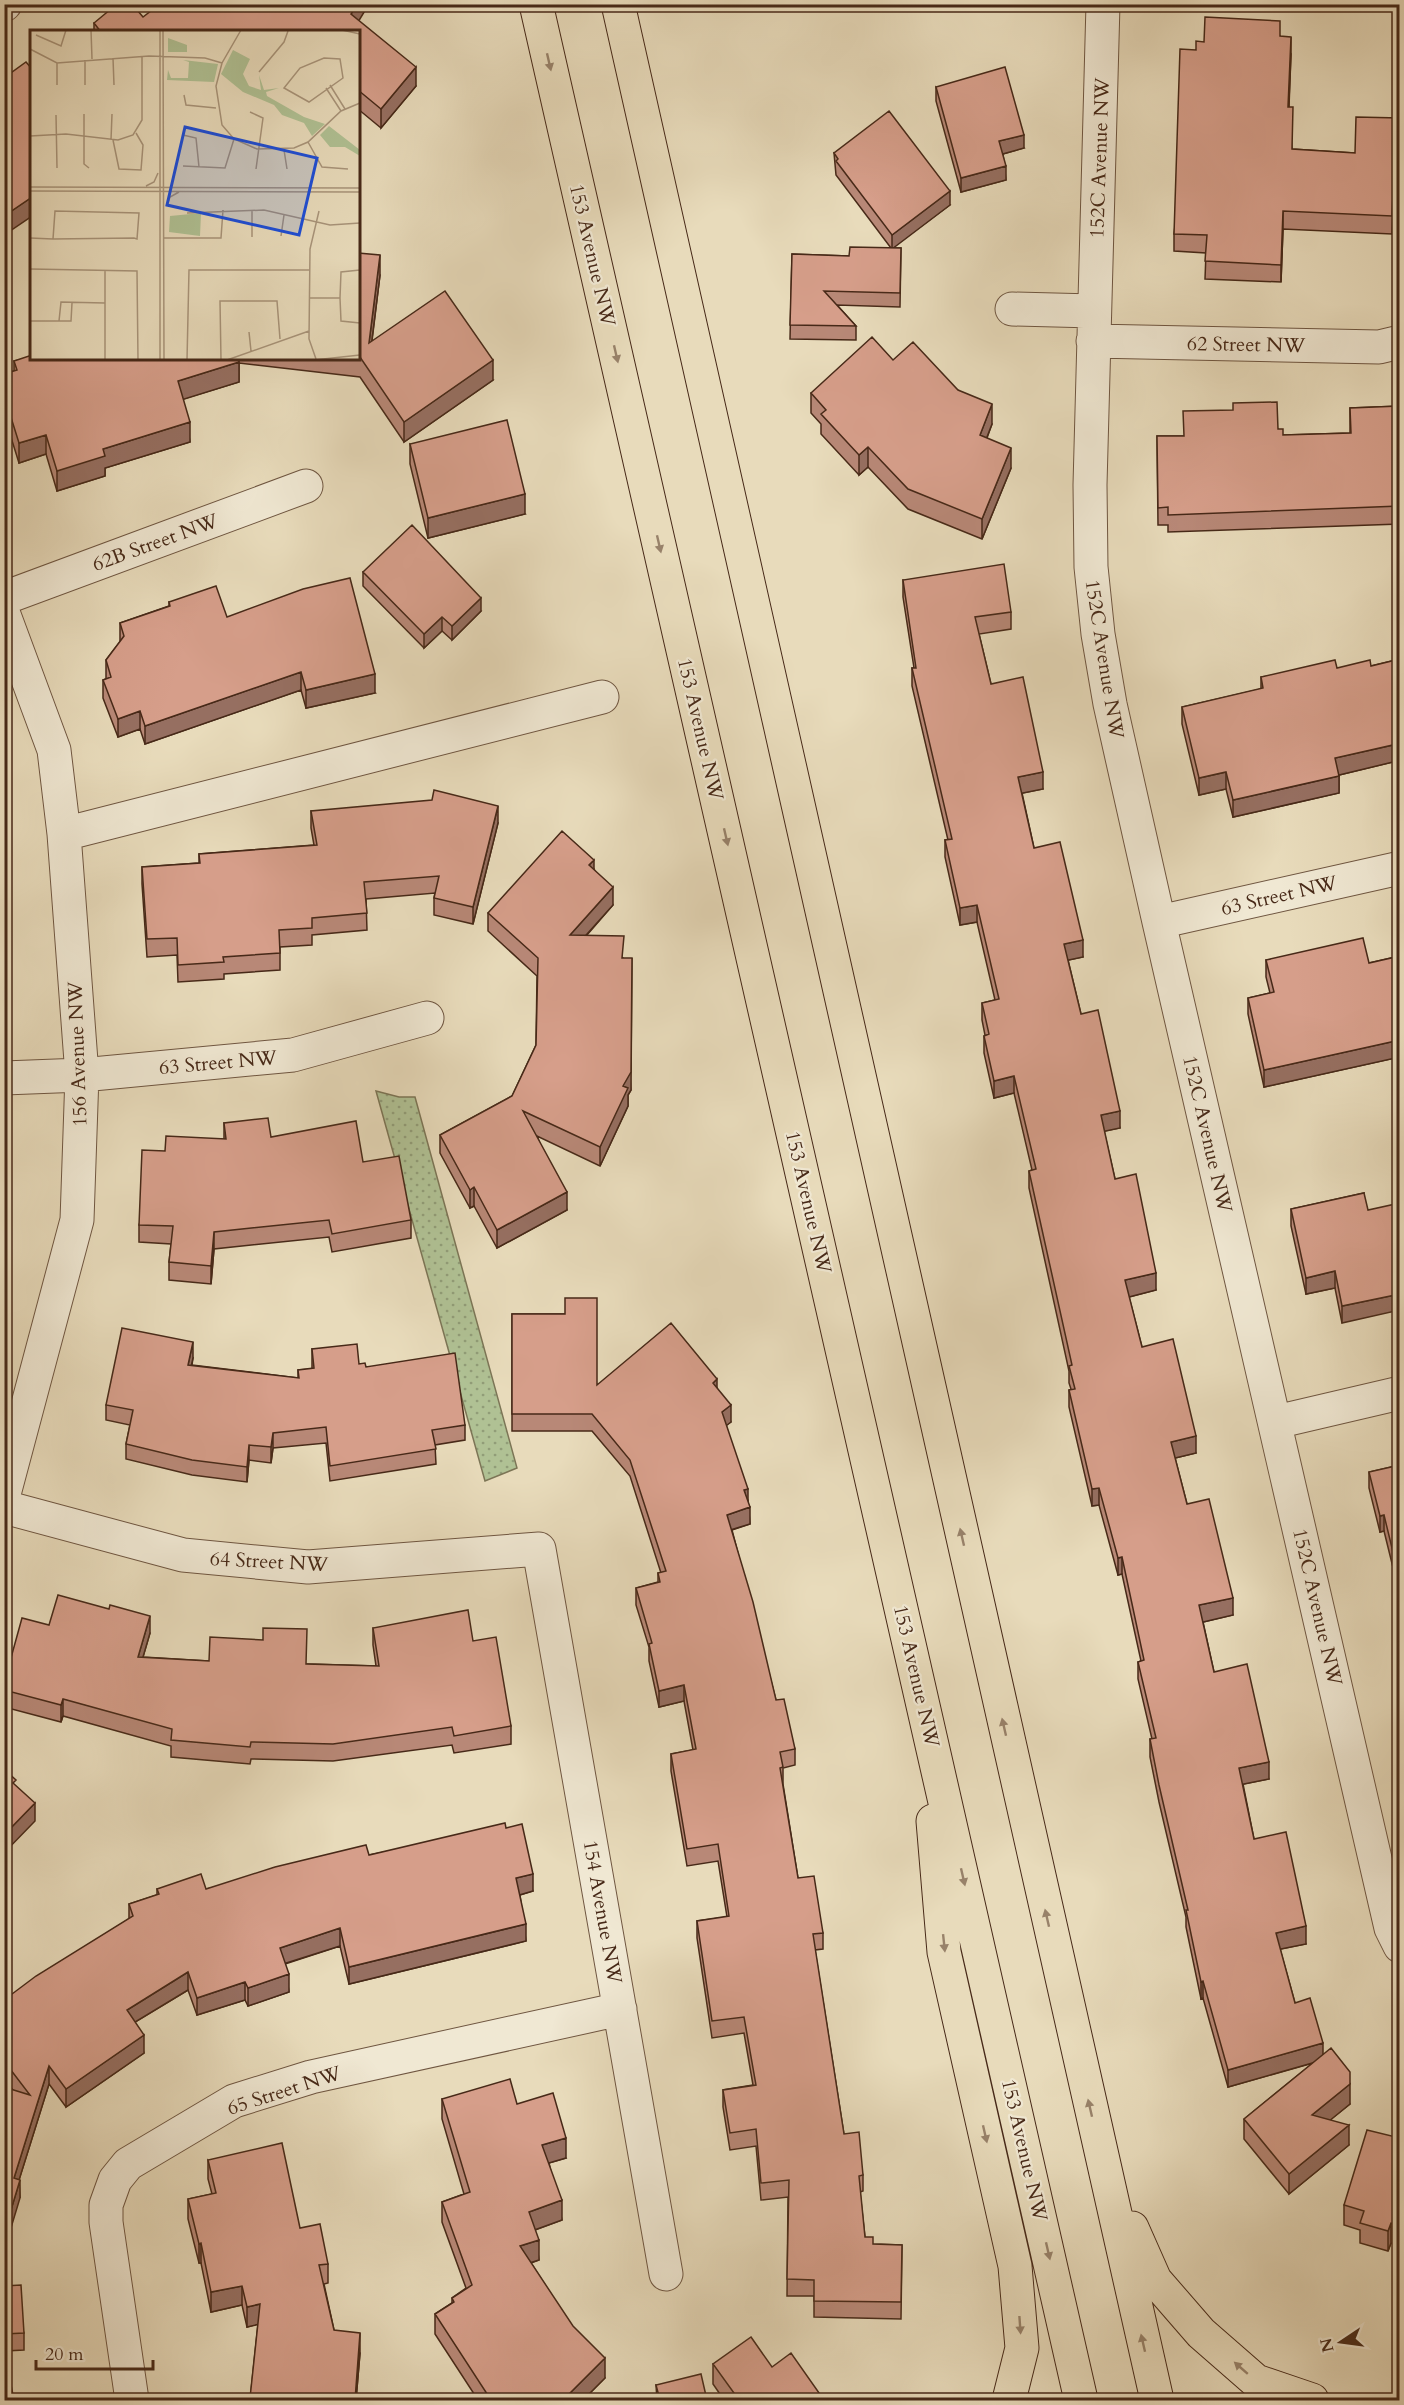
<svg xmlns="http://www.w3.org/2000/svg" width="1404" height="2405" font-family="Cardo,serif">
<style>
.park{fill:url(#park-dots);stroke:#7c7556;stroke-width:1.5}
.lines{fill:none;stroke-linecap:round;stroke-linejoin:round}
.minor-casing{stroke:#6f5641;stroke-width:35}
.major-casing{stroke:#472918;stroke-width:35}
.minor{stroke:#f0e8d3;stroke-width:33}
.major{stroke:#e8dbbb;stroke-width:33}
.wall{fill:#b88877;stroke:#472918;stroke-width:1.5}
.shaded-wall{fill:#966f61;stroke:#472918;stroke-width:1.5}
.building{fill:#d69e8a;stroke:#472918;stroke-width:1.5}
.oneway{fill:#98826a}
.labels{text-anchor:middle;stroke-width:4.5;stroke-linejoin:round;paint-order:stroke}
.street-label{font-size:20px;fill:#472918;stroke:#f0e8d3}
.inset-road{fill:none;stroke:#a8947a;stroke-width:1.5}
.view{fill:#1d4ed8;fill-opacity:0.15;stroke:#1d4ed8;stroke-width:3}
.inset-edge{fill:none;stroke:#472918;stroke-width:3}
</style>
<defs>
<pattern id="park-dots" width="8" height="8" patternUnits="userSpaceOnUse" patternTransform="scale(1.5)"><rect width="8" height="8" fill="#b0c194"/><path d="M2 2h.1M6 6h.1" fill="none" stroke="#919d78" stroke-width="1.8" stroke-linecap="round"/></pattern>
</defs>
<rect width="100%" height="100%" fill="#e8dbbb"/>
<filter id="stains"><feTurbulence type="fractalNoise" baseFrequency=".00333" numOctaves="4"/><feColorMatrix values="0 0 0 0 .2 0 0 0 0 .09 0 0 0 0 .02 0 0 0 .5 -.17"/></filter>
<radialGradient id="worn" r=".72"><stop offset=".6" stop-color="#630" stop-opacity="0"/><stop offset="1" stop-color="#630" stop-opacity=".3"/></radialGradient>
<path class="park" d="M376,1091L399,1097H415L517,1468L485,1481Z"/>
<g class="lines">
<defs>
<path id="minor" d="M1103,4L1090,485L1091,567L1098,634L1110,704L1159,922L1391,1928L1400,1946
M4,5L5,4
M1012,309L1094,311
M1093,341L1379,347L1400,342
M4,598L306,486
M4,615L54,750L64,834L82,1075L77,1220L4,1494
M64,834L602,697
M1159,922L1400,868
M4,1078L82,1075L293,1055L427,1018
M1276,1422L1400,1393
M4,1507L183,1555L308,1567L539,1549L666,2274
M132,2400L106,2222V2205L115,2180L128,2164L234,2101L311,2077L620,2009"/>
<path id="major" d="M536,4L1081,2400
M618,4L1157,2400
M933,1821L944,1952L1015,2266L1022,2348L1009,2400
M1132,2228L1155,2280L1201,2333L1256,2381L1312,2400"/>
</defs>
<use href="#minor" class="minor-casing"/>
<use href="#major" class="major-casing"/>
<use href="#minor" class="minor"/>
<use href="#major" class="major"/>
</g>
<path class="wall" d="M143,17L359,21L416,86L381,128L358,109V32H94V23Z
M1280,36L1291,54L1289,107L1292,149L1355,153L1400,118V212H1393L1392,234L1283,229L1281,282L1205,279L1206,253L1174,251V234L1196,50L1204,42Z
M936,87L1024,148L1003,154L1006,180L961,192L936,101Z
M834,153L950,205L892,248H901L900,307L837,305L856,326V340L790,339L792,254L849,256L891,248L836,175Z
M358,253L380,275L372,341L493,380L404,442L360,377L239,363V382L183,399L190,442L105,468V476L57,491L46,454L19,463L4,415V374L14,371V361L32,358H358Z
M893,360L958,390L992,424L987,438L1011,468L982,539L908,509L868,467L859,475L821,434V424L811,413V393Z
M1400,406V524L1168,532V525H1158L1157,436H1183L1278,429L1283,435L1350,433V408Z
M410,444L525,514L428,538L410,464Z
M363,572L481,611L452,640L442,631L424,648L363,586Z
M903,580L1011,612V629L979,634L991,684L1043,789L1022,793L1034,848L1083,957L1068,960L1081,1014L1120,1128L1104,1131L1115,1179L1156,1290L1129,1297L1142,1347L1196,1453L1175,1458L1187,1504L1233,1615L1203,1622L1214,1672L1269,1779L1243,1784L1254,1839L1306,1944L1280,1949L1295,2003L1350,2104L1330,2120L1349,2145L1289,2194L1244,2139V2119L1313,2063L1228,2087L1203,1998L1201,1999L1186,1927V1917L1159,1802L1150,1757V1739H1152L1138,1679V1662L1141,1661L1122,1574L1118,1575L1099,1505L1092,1506L1069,1407V1390L1071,1389L1069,1383V1371L1029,1188V1171L1032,1170L1014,1093L994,1098L984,1053V1036L985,1035L982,1020V1003L995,1000L977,922L960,925L945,857V840H948L912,686V668H914L903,597Z
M169,602L227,617L375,693L306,708L301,690L145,744L140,729L118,737L103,698V680L106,679V660L120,642V623L169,606Z
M1400,659L1398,781L1393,762L1339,775V793L1233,817L1226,789L1199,795L1182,724V707L1261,689V677L1337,668L1371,666Z
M311,811L498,823L473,924L434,915V898L435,893L366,899L367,930L312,935V945L280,947V970L224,974V979L178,982L177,955L147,957L142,884V867L199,863V854L314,845L311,828Z
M594,869L613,905L587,935L623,958L631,1090L628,1095V1106L600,1166L537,1136L567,1210L497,1248L474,1206L470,1208L440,1153V1135L512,1096L536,1045L537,976L488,931V913Z
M1400,956V1057L1264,1087L1248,1014V998L1270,993L1266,977V960L1369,963Z
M224,1123L271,1137L363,1162L411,1220V1238L332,1252L329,1237L214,1249L211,1284L169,1280V1262L171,1244L139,1242V1225L165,1151L224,1139Z
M1364,1193L1342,1323L1335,1288L1306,1294L1291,1226V1209Z
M512,1314H565L597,1385L717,1388L731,1422L726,1425L748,1501L750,1524L732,1530L776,1700L795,1749V1765L783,1768V1784L798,1878L823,1933V1949L815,1950L844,2134L863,2175V2191L860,2192L865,2237L873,2244L902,2245L901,2319L814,2317V2296H787L788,2197L761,2200L756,2146L730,2150L723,2107V2090L753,2085L744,2033L712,2038L697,1938V1921L727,1917L718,1861L687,1866L671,1771V1754L693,1750L684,1701L659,1707L649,1661V1647L636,1605V1588L658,1582V1573H661L630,1476L592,1431H512Z
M312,1349L366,1367L465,1425V1440L435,1445L436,1464L330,1481L326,1443L273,1448L271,1463L249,1460L247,1482L192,1475L126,1459V1444L130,1425L106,1420V1405L193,1358L192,1365L298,1378V1370L312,1369Z
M1400,1436V1461L1398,1452V1437Z
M1400,1465V1596L1384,1531L1380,1532L1369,1488V1472Z
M109,1609L150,1633L143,1657L209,1661L376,1666L373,1645V1628L473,1641L511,1726V1744L454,1753L452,1745L333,1761L251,1759L250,1764L171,1757V1746L63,1716L61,1722L4,1707V1683L49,1625Z
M506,1828L533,1891L520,1895L526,1941L349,1984L340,1946L285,1964L289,1992L248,2006L245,2000L197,2015L188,1990L135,2022L144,2053L66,2107L49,2084L19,2180L20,2198L13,2090L4,2079V2000L129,1919V1904L157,1895V1889H206L369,1855Z
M442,2099L517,2104L566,2158L549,2163L562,2220L535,2230L539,2260L531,2263L605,2378L583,2400H478L435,2334V2314L452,2303V2298L466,2288L442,2222V2202L464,2194L442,2119Z
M1400,2138V2246L1391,2243L1388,2251L1360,2243V2230L1344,2225V2205Z
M208,2160L300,2228L328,2264V2283L324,2284L334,2330L360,2353L356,2400H250L258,2324L247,2327L242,2305L211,2312L201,2263H199L188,2219V2199L212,2194L208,2179Z
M4,2286L24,2333V2350L5,2351L4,2400Z
M713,2364L772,2367L824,2400H724L713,2384Z
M656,2385L707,2400H657Z"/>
<path class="shaded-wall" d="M357,4H369L352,32L351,14Z
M1291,37V54L1288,124V107Z
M416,67V86L381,128V109Z
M1024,135V148L999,155V141Z
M1006,166V180L961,192V178Z
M950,191V205L892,249V235Z
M32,197V216L4,235V216Z
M1283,211V229L1281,282V265Z
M380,255V275L369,363V343Z
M493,360V380L404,442V422Z
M239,362V382L178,401V381Z
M992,404V424L980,455V435Z
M190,422V442L105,468V476L57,491V471L103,449Z
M46,435V454L19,463V443Z
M868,447V467L859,475V455Z
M1011,448V468L982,539V519Z
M525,494V514L428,538V518Z
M481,598V611L452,640V626Z
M442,617V631L424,648V634Z
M301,672V690L145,744V726Z
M375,674V693L306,708V690Z
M140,711V729L118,737V719Z
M1393,745V762L1335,776V758Z
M1398,763H1400V780L1398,781Z
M1043,772V789L1018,794V777Z
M1226,772V789L1199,795V778Z
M1339,776V793L1233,817V800Z
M498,806V823L473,924V907Z
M594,860V878L589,865Z
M613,887V905L570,953V935Z
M977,905V922L960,925V908Z
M1083,940V957L1064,961V944Z
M632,958L631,1090L628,1095V1106L600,1166V1147L623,1086Z
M1400,1040V1057L1264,1087V1070Z
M1014,1076V1093L994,1098V1081Z
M1120,1111V1128L1101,1132V1115Z
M474,1187V1206L470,1208V1190Z
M567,1192V1210L497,1248V1230Z
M214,1232V1249L211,1284V1266Z
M1335,1271V1288L1306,1294V1278Z
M1156,1273V1290L1125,1298V1280Z
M1400,1294V1310L1342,1323V1306Z
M193,1342V1358L188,1380V1365Z
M717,1379V1395L713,1383Z
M731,1405V1422L722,1429V1412Z
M273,1433V1448L271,1463V1447Z
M1196,1436V1453L1171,1459V1442Z
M249,1445V1460L247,1482V1467Z
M1099,1488V1505L1092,1506V1489Z
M748,1489V1506L744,1490Z
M750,1507V1524L727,1531V1515Z
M1384,1515V1531L1380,1532V1516Z
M1122,1557V1574L1118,1575V1558Z
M1233,1598V1615L1199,1623V1605Z
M150,1616V1633L138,1674V1657Z
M684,1685V1701L659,1707V1691Z
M63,1699V1716L61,1722V1705Z
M1269,1762V1779L1239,1785V1768Z
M35,1803V1821L4,1853V1835Z
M533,1874V1891L516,1896V1878Z
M526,1924V1941L349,1984V1967Z
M1306,1926V1944L1276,1950V1933Z
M340,1928V1946L280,1965V1948Z
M188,1972V1990L127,2027V2010Z
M289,1974V1992L248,2006V1988Z
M1203,1981V1998L1201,1999V1982Z
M245,1982V2000L197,2015V1998Z
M144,2035V2053L66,2107V2089Z
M1323,2043V2060L1228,2087V2070Z
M49,2066V2084L14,2196V2178Z
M1350,2084V2104L1312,2135V2115Z
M1349,2125V2145L1289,2194V2174Z
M566,2138V2158L542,2165V2145Z
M20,2180V2198L4,2251V2233Z
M562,2200V2220L529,2232V2212Z
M1391,2223V2243L1388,2251V2231Z
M539,2240V2260L520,2266V2246Z
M201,2243V2263H199V2244Z
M242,2286V2305L211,2312V2292Z
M260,2304V2324L247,2327V2307Z
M360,2333V2353L356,2400H355Z
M605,2358V2378L583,2400H563Z"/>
<path class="building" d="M117,4H132L143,17L160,4H357L351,14L416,67L381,109L358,90V32H101L94,23Z
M1205,17L1280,21V36L1291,37L1288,107H1293L1292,149L1355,153L1356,117L1400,118V194H1393L1392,216L1283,211L1281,265L1205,261L1207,235L1174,234L1180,49L1196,50V41L1204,42Z
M26,62L32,69V197L4,216V78Z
M1005,67L1024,135L999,141L1006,166L961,178L936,87Z
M889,111L950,191L892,235L836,161L838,159L834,153Z
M850,247L901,248L900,293L824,291L856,326L790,325L792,254L849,256Z
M358,253L380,255L369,343L445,291L493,360L404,422L360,357H358Z
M872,337L893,360L913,342L958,390L992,404L980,435L1011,448L982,519L908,489L868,447L859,455L821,414L826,410L811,393Z
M32,355V358H238L239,362L178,381L190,422L103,449L105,456L57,471L46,435L19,443L4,395V374L17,370L14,361Z
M1277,402L1278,429H1283V435L1351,433L1350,408L1400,406V506L1168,515V507L1158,508L1157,436H1184L1183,411L1233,410V403Z
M507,420L525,494L428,518L410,444Z
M412,525L481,598L452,626L442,617L424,634L363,572Z
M1004,564L1011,612L975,617L991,684L1023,677L1043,772L1018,777L1034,848L1060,842L1083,940L1064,944L1081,1014L1098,1010L1120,1111L1101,1115L1115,1179L1136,1174L1156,1273L1125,1280L1142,1347L1173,1339L1196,1436L1171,1442L1187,1504L1209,1499L1233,1598L1199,1605L1214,1672L1247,1664L1269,1762L1239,1768L1254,1839L1286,1832L1306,1926L1276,1933L1295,2003L1310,1998L1323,2043L1228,2070L1203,1981L1201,1982L1186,1910H1188L1159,1785L1150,1739L1156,1738L1138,1662L1144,1660L1122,1557L1118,1558L1099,1488L1092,1489L1069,1390L1075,1389L1069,1366L1072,1365L1029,1171L1036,1169L1014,1076L994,1081L984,1036L989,1034L982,1003L999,999L977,905L960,908L945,840L952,839L912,668H916L903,580Z
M350,578L375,674L306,690L301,672L145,726L140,711L118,719L103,680L111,677L106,660L124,636L120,623L170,606L169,602L216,586L227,617L303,589Z
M1400,659V763H1398L1393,745L1335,758L1339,776L1233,800L1226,772L1199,778L1182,707L1263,688L1261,677L1335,660L1337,668L1370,660L1371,666Z
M434,790L498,806L473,907L434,898L439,876L364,882L367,913L312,918V928L279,930L280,953L223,957L224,962L178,965L177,938L147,939L142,867L200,863L199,854L317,845L311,811L432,800Z
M562,831L594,860L589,865L613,887L570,935L624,936L622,958H632L631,1072L623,1086L628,1088L600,1147L523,1111L567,1192L497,1230L474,1187L470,1190L440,1135L512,1096L536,1045L538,958L488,913Z
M1363,938L1369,963L1400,956V1040L1264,1070L1248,998L1274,992L1266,960Z
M268,1118L271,1137L356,1121L363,1162L399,1156L411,1220L332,1234L329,1220L214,1232L211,1266L169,1262L173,1226L139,1225L142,1150L165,1151L166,1136L226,1139L224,1123Z
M1364,1193L1368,1210L1400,1203V1294L1342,1306L1335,1271L1306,1278L1291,1209Z
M565,1298H597V1385L671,1323L717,1379L713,1383L731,1405L722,1412L748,1489L744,1490L750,1507L727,1515L753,1602L776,1700L784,1699L795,1749L780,1752L783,1767L780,1768L798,1878L814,1876L823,1933L813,1934L844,2134L859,2132L863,2175L859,2176L865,2237H873V2244L902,2245L901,2302L814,2301V2280L787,2279L789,2180L761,2183L756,2129L730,2133L723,2090L756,2085L744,2017L712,2021L697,1921L729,1916L718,1844L687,1849L671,1754L696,1749L684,1685L659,1691L649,1644L652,1643L636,1588L660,1582L658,1573L666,1571L630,1460L592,1414H512V1314H565Z
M122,1328L193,1342L188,1365L299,1378L298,1370L314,1368L312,1349L357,1344L359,1364L365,1363L366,1367L455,1353L465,1425L432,1430L436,1449L330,1466L326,1427L273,1433L271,1447L249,1445L247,1467L192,1460L126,1444L133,1410L106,1405Z
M1400,1465V1581L1384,1515L1380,1516L1369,1472Z
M58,1595L109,1609L110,1605L150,1616L138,1657L209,1661L210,1637L263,1640V1628L307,1629L306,1664L379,1666L373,1628L468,1610L473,1641L496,1637L511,1726L454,1736L452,1727L333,1744L251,1742L250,1747L171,1740L172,1729L63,1699L61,1705L4,1690V1683L22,1618L49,1625Z
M4,1769L16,1780L13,1783L35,1803L4,1835Z
M505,1823L506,1828L522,1824L533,1874L516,1878L526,1924L349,1967L340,1928L280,1948L289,1974L248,1988L245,1982L197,1998L188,1972L127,2010L144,2035L66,2089L49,2066L14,2178L20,2180L4,2233V2087L30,2095L4,2061V2000L36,1976L133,1916L129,1904L159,1894L157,1889L201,1874L206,1889L275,1867L366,1845L369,1855Z
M1331,2048L1350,2072V2084L1312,2115L1349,2125L1289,2174L1244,2119Z
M510,2079L517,2104L553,2093L566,2138L542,2145L562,2200L529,2212L539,2240L520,2246L573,2326L605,2358L563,2400H491L435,2314L454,2302L452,2298L472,2285L442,2202L470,2192L442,2099Z
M1367,2130L1400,2138V2225L1391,2223L1388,2231L1360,2223L1364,2211L1344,2205Z
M282,2143L300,2228L320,2224L328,2264L319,2265L334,2330L360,2333L355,2400H277L250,2398L260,2304L247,2307L242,2286L211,2292L201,2243L199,2244L188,2199L216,2193L208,2160Z
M21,2285L24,2333L4,2334V2286Z
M751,2337L772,2367L791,2353L824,2400H739L713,2364Z
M4,2350L14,2400H4Z
M701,2374L707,2400H660L656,2385Z"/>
<defs><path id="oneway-solid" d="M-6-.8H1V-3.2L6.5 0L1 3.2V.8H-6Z" transform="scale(1.5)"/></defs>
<g class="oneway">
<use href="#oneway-solid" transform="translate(549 62) rotate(77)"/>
<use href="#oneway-solid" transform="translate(616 354) rotate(77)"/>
<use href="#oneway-solid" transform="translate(659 544) rotate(77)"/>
<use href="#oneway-solid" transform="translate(726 837) rotate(77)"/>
<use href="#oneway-solid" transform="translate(962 1537) rotate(-103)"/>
<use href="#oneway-solid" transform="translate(1004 1727) rotate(-103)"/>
<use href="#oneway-solid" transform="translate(963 1877) rotate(77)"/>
<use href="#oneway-solid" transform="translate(1047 1918) rotate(-103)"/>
<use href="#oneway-solid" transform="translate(944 1943) rotate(84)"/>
<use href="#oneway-solid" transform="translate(1090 2108) rotate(-103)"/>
<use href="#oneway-solid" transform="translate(985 2134) rotate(77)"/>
<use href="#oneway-solid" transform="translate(1048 2251) rotate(77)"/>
<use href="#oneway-solid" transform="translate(1020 2325) rotate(86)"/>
<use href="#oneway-solid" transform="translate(1143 2343) rotate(-103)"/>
<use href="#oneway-solid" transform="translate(1241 2368) rotate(-139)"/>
</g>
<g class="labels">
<g class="street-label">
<text transform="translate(1099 158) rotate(-88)" y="7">152C Avenue NW</text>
<text transform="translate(593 255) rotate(77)" y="7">153 Avenue NW</text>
<text transform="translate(1246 344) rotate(1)" y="7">62 Street NW</text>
<text transform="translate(155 542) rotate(-20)" y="7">62B Street NW</text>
<text transform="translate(1105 659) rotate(81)" y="7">152C Avenue NW</text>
<text transform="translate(701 729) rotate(77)" y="7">153 Avenue NW</text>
<text transform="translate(1279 895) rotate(-13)" y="7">63 Street NW</text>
<text transform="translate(77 1054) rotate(-92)" y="7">156 Avenue NW</text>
<text transform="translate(218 1062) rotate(-5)" y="7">63 Street NW</text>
<text transform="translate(1208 1134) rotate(77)" y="7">152C Avenue NW</text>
<text transform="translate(809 1202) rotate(77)" y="7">153 Avenue NW</text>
<text transform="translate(269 1561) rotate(3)" y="7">64 Street NW</text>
<text transform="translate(1318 1607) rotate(77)" y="7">152C Avenue NW</text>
<text transform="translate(917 1676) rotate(77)" y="7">153 Avenue NW</text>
<text transform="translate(603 1912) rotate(80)" y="7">154 Avenue NW</text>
<text transform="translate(284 2090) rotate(-18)" y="7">65 Street NW</text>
<text transform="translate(1025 2150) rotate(77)" y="7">153 Avenue NW</text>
</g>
</g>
<g transform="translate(30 30)">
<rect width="330" height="330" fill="#e8dbbb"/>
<path d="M138,8L157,15V22H138ZM153,30L188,34L184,52L137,50L138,40L141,48H158L159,32Z" fill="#b0c194"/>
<path d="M203,20L220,29L213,44L219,56L231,60L229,45L234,60L249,58L236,62L237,66L274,87L295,94L282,106L274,93L252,85L244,75L213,62L191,44ZM299,96L330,120V126L315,117H300L290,105ZM171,183L170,206L139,202L140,186Z" fill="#b0c194"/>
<path class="inset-road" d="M61,0L62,29M130,0V330M133,0L134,330M211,0L192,33L186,56L192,95L204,109L227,119L264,118L278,112L311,81L330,73M312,0L330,4M6,5L31,16L36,0M0,19L27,33L119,26L175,28L192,33M83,28L84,55M294,28L310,29L313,48L279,72L254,58L270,38ZM27,33V55M229,42L254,12L258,1M55,55V30M300,55L315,79M296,58L311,81M154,65L156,75L186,78M220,82L233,88L226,139M54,84V134L59,138M26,85L27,138M153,105L166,108L169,137M0,106L36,104L88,110L103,105L112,90V26M81,110L82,84M83,110L89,139L111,140L113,115L106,103M278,112L292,137L318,139M254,120L257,139M153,136L195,138L204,109M116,156L124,152L128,143M0,157L330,158M0,161L330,162M137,175L140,167L149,162M157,183L234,180L300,195L330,193M251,206L254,185M222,207V180M0,208L23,209L104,208L107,209L109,183L25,181L23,209M134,208H191L193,180M0,239L107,241L108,330M75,240V330M330,240L311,242L310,268L311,291L330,293M280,268H310M0,291H41L42,273M29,291L31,272L75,273M219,302L221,321M286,329L279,309L280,219L289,181M157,330L159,240H280M191,330L190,271H247L250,309M197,330L279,301M284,330L330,325"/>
<path class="view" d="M155,97L287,128L269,205L137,175Z"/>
<rect width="330" height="330" class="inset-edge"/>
</g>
<rect width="1404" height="2405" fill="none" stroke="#e8dbbb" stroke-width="24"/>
<rect x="6" y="6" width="1392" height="2393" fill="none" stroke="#472918" stroke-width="3"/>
<rect x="12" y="12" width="1380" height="2381" fill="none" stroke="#472918" stroke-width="1.5"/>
<g transform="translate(1341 2342) rotate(257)" stroke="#f0e8d3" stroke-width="4.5" paint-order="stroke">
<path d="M0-4.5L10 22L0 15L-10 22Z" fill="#472918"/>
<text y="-9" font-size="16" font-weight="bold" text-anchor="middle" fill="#472918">N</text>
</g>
<path d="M36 2360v9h117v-9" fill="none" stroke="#472918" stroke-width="3"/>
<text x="45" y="2360" font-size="18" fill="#472918" stroke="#f0e8d3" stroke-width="4.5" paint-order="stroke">20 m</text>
<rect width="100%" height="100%" filter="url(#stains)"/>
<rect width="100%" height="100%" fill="url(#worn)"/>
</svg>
